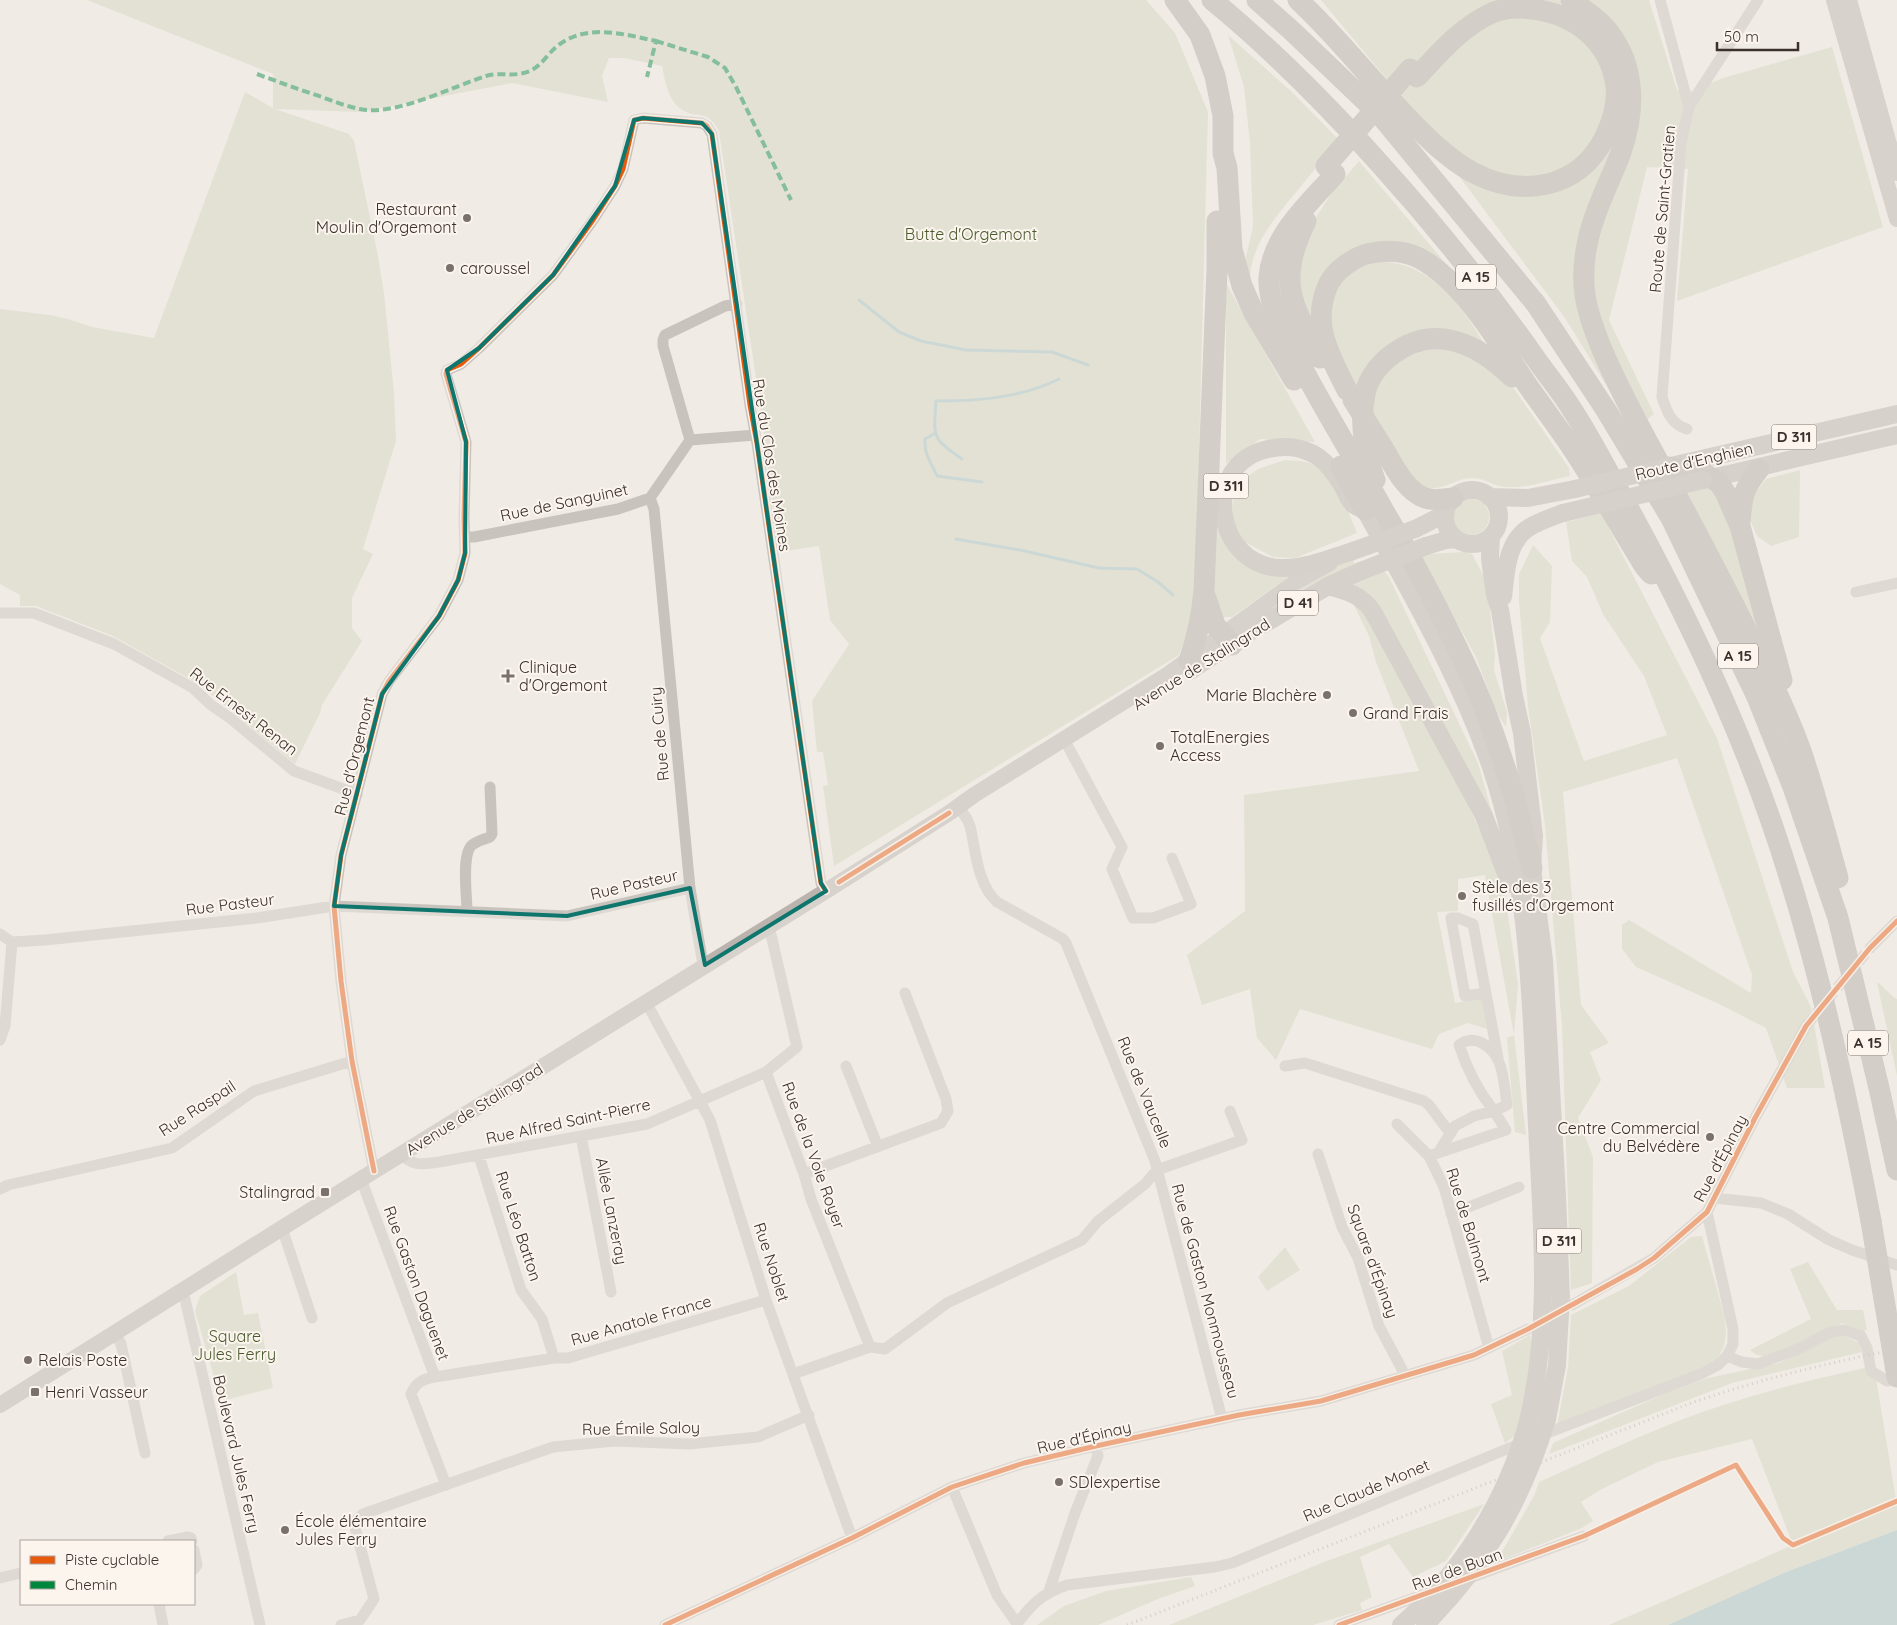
<svg xmlns="http://www.w3.org/2000/svg" width="1897" height="1625" font-family="Quicksand,sans-serif">
<style>
.green{fill:#d1d6bf}
.water{fill:#a1c2c1}
.lines{fill:none;stroke-linecap:round;stroke-linejoin:round}
.stream{stroke:#a1c2c1;stroke-width:3}
.street-tunnel{stroke:#ccc6c0;stroke-width:11;stroke-dasharray:11 5.5;stroke-linecap:butt}
.street{stroke:#c9c3be;stroke-width:11}
.secondary{stroke:#bab3ae;stroke-width:16}
.primary{stroke:#b8b1ad;stroke-width:18}
.highway{stroke:#afaaa4;stroke-width:21}
.rail{stroke:#b1aca8;stroke-width:3;stroke-dasharray:1 4;stroke-linecap:butt}
.primary-bridge{stroke:#b8b1ad;stroke-width:18}
.highway-bridge{stroke:#afaaa4;stroke-width:21}
.quiet{stroke:#00873e;stroke-width:4;stroke-dasharray:8 4;stroke-linecap:butt}
.cycleway-casing{stroke:#fbf5ee;stroke-width:8}
.cycleway{stroke:#e8590c;stroke-width:5}
.marked{fill:none;stroke:#0f766e;stroke-width:4;stroke-linejoin:round}
.poi-dot{fill:#7a716c;stroke:#fbf5ee;stroke-width:2}
.labels{text-anchor:middle;stroke-width:4;stroke-linejoin:round;paint-order:stroke}
.shield{fill:#fbf5ee;stroke:#756b66;stroke-width:1}
.shield-label{font-size:15px;font-weight:bold;fill:#3b302b}
.poi-label{font-size:16px;fill:#3b302b;stroke:#fbf5ee;text-anchor:start}
.street-label{font-size:16px;fill:#3b302b;stroke:#fbf5ee}
.park-label{font-size:16px;fill:#4a5a2e;stroke:#fbf5ee}
</style>
<rect width="100%" height="100%" fill="#f0ebe5"/>
<path class="green" d="M87,0H1146L1175,33L1208,112L1196,565L1192,631L1184,642L1179,655L834,866L823,786L828,785L823,752H817L812,701L849,644L830,620L819,546L779,552L759,398L719,131C705,106 697,121 681,109C668,100 665,81 662,66L624,58H609L602,76L608,102L512,83L360,112L275,109L349,134L354,141L377,251L384,293L394,393L396,441L363,549L373,554L352,598V628L362,641L322,705L320,713L295,764L199,684L113,636L36,606H20V595L0,584V309L50,315L68,319L92,327L154,338L245,92L273,108V74Z
M1321,0H1649L1677,90L1689,92L1723,78L1832,47L1883,227L1677,301L1688,169L1647,167L1609,320L1654,414L1634,430L1565,318L1385,77Z
M1228,35L1292,92L1339,140C1325,157 1311,174 1297,191C1275,218 1249,246 1250,283L1245,261L1253,227L1250,143L1244,87Z
M1359,161L1458,278L1358,250L1312,327L1296,288L1308,230L1340,180L1342,181Z
M1379,262C1429,260 1463,307 1485,345L1443,332L1358,388L1334,347L1331,308L1337,288L1349,274L1358,268Z
M1226,283L1315,442L1260,439L1226,464Z
M1451,348L1501,376L1515,390L1569,468L1570,476C1550,480 1526,489 1505,487C1494,486 1484,478 1472,478C1457,478 1446,489 1431,488L1429,492L1418,487L1371,409L1372,394L1386,370L1412,351Z
M1285,460C1292,461 1302,460 1309,463C1335,472 1347,509 1357,533L1295,558L1273,557L1245,542L1235,529L1232,507L1237,484L1258,469Z
M1800,470L1799,537L1771,546L1757,536L1749,517L1752,498L1766,479Z
M1707,488L1724,497L1763,641L1687,493Z
M1215,499L1230,545L1298,570L1232,617H1225L1218,622L1213,608Z
M1453 517a18 18 0 1 1 36 0a18 18 0 1 1-36 0Z
M1601,513L1717,738L1793,972L1811,1007L1825,1088H1787L1766,1028L1717,1003L1636,967L1622,949V925L1629,920L1751,993L1752,975L1677,758L1563,792L1581,1005L1609,1043L1590,1052L1601,1080L1578,1118L1593,1157L1592,1283L1571,1290L1562,1027L1545,825L1528,706L1519,601V574L1533,545L1552,566L1550,622L1540,638L1584,761L1667,735L1644,676L1603,614L1587,577L1572,561L1566,522Z
M1463,552L1472,554L1487,582L1495,655L1494,670L1507,712L1506,727L1497,713L1476,657L1421,557L1430,554Z
M1352,557L1356,567L1283,606L1281,603L1297,585Z
M1384,571L1389,577L1478,763L1495,823L1356,590L1354,583Z
M1350,597L1359,602L1450,766L1484,839L1505,895L1518,984L1514,1035L1526,1135L1515,1132L1507,1038L1514,1035L1485,875L1458,879V911L1437,912L1455,1003L1483,998L1487,1029L1468,1023L1439,1034L1432,1049L1300,1009L1276,1060L1257,1038L1250,989L1202,1005L1187,955L1245,911L1244,795L1419,771L1376,662L1369,636Z
M1877,982C1885,987 1890,996 1897,999V1076Z
M1702,1236L1725,1318L1726,1334L1724,1346L1718,1358L1705,1368L1557,1426L1568,1368L1571,1315L1629,1286L1691,1237Z
M1285,1247L1300,1270L1267,1291L1258,1277Z
M1808,1262L1837,1310H1863L1867,1330L1861,1332L1843,1323C1825,1331 1781,1355 1763,1356C1758,1356 1753,1353 1750,1350L1811,1319L1790,1269Z
M236,1272L244,1315L258,1313L273,1388L221,1401L195,1311L200,1296Z
M1530,1335C1537,1367 1523,1403 1516,1435L1505,1443L1491,1404L1512,1395L1502,1351Z
M1841,1335L1858,1342L1862,1352L1732,1383L1549,1454L1553,1443L1664,1394L1708,1378L1779,1363L1828,1338Z
M1874,1366L1897,1506V1530L1786,1572L1669,1625H1609L1793,1545L1752,1439L1658,1462L1600,1490L1581,1502L1593,1521L1582,1528L1496,1562L1534,1496L1539,1482C1602,1454 1664,1423 1730,1403C1777,1388 1826,1376 1874,1366Z
M1484,1504L1446,1561L1413,1577L1389,1544L1360,1557L1372,1597L1360,1603L1362,1610L1313,1625H1169L1324,1562Z
M1191,1577L1195,1586L1158,1599L1098,1625H1037L1064,1606L1106,1591Z"/>
<path class="water" d="M1897,1530V1625H1668L1786,1572Z"/>
<g class="lines">
<path class="stream" d="M859,300L899,332L921,341L966,350L1052,352L1088,365
M934,434L925,439C924,455 931,462 937,476L982,482
M962,459C930,437 934,437 936,401C977,401 1021,398 1059,379
M956,539L1020,550L1099,568L1137,569L1158,582L1173,595"/>
<path class="street-tunnel" d="M1806,1026L1870,948"/>
<path class="street" d="M1660,0L1689,107
M1687,429C1671,424 1667,412 1662,397L1681,143L1689,107L1758,0
M690,440L756,435
M650,498L654,509L690,888L702,959L705,965
M465,537H474L618,509L650,498L690,440L663,346V340L665,335L725,306L737,304
M1856,592L1897,583
M0,613H34L114,644L193,688L211,705L230,718L294,771L357,794
M1064,739L1122,847L1112,869L1133,918H1153L1191,904L1172,858
M958,806L967,819L970,826C976,851 977,884 997,902L1063,939L1066,943L1155,1161L1222,1419
M467,911C467,896 461,855 472,845C477,841 484,839 490,837L492,834L490,787
M0,934L12,942L45,940L257,918L334,906L567,916L690,888
M1870,948L1897,921
M1486,993L1465,996L1451,918H1458L1473,924L1498,1058
M646,1002L710,1120L766,1300L852,1538
M0,1040L5,1026L12,942
M846,1066L878,1147
M1285,1066L1305,1063L1424,1101L1429,1105L1450,1133
M766,1072L804,1174L811,1199L870,1347
M1397,1124L1429,1156L1444,1187L1489,1348
M581,1136L611,1292
M401,1154C414,1167 422,1164 439,1162L647,1124L766,1072L797,1047L769,926
M1318,1154L1342,1227L1358,1258L1379,1326L1405,1375
M479,1156L521,1290L542,1319L554,1358
M1429,1156L1438,1153L1506,1130L1494,1111L1507,1105C1505,1091 1504,1074 1499,1062C1492,1046 1474,1033 1459,1045C1467,1069 1478,1091 1494,1111L1474,1116L1455,1126L1438,1153
M1157,1170L1242,1140L1230,1111
M374,1171L352,1061L341,981L334,906L341,855L382,694L389,681L439,616L458,580L465,553L464,518L466,442L446,374L447,370L461,364L479,348L553,275L593,220L615,186L623,169L634,120L643,118L702,123L707,126L712,134L750,405L757,443L821,883L826,891
M804,1174L941,1123L948,1111L946,1099L905,993
M361,1179L435,1377C423,1379 416,1382 411,1394L446,1485
M0,1189L8,1185L172,1148L254,1091L352,1061
M1714,1198L1761,1203L1788,1214L1829,1240L1852,1250L1897,1265
M1707,1212L1733,1329V1344L1727,1356L1742,1362L1758,1364L1798,1349L1831,1332L1844,1330L1861,1336L1867,1348L1871,1371L1887,1381L1897,1379
M1451,1214L1519,1187
M282,1228L312,1318
M180,1291L185,1299L260,1625
M1572,1305L1654,1258L1707,1212L1755,1118L1806,1026
M115,1333L121,1344L145,1453
M793,1374L870,1347L885,1349L947,1303L1082,1240L1098,1221L1145,1184L1157,1170
M435,1377L554,1358H568L766,1300
M1539,1436L1701,1374L1718,1365L1727,1356
M952,1487L997,1595L1018,1625
M168,1541L188,1537L191,1538L192,1541
M194,1550L197,1565L194,1569
M0,1578L21,1573
M1467,1579L1584,1536
M1049,1591L1075,1513L1098,1456L1096,1446
M159,1604L163,1625
M341,1625L360,1620L374,1599L355,1527L356,1520L363,1514L553,1447L614,1441L689,1444L758,1437L809,1415
M665,1625L852,1538L952,1487L1024,1463L1096,1446L1239,1415L1321,1401L1474,1355L1528,1329
M1016,1625C1032,1604 1041,1594 1067,1585L1215,1567L1232,1563L1524,1442
M1339,1625L1431,1592"/>
<path class="secondary" d="M1834,0L1897,219
M1849,0L1897,173
M1190,672L1264,624
M0,1405L282,1228L826,891L949,813L974,795L1167,675L1294,583L1330,563"/>
<path class="primary" d="M1671,466L1897,414
M1703,480L1897,435
M1445 517a27 27 0 1 1 54 0a27 27 0 1 1-54 0Z
M1489,497L1528,498L1575,489
M1415,529L1445,514
M1491,536L1490,558L1495,595L1500,610L1514,696L1522,733L1534,836L1532,868L1544,960L1557,1196L1561,1297L1557,1365L1547,1419
M1426,546L1446,540L1456,539
M1350,552C1328,559 1306,568 1283,568C1214,568 1199,464 1268,449C1281,446 1296,446 1309,452C1323,457 1336,474 1343,487C1346,492 1348,499 1352,503C1355,507 1361,508 1365,510C1411,594 1460,677 1491,767C1532,889 1531,1018 1538,1145C1543,1238 1550,1334 1527,1425
M1328,586C1347,591 1362,595 1373,612L1484,816L1510,884
M1503,597C1506,573 1506,541 1530,527C1540,521 1552,517 1563,513
M1264,624L1328,586L1361,571"/>
<path class="highway" d="M1175,0L1200,35L1215,76L1223,116V153L1227,168L1232,249L1242,286L1254,313L1294,380
M1212,0C1273,50 1328,106 1380,164C1436,226 1488,291 1536,359C1548,376 1562,393 1573,411C1590,437 1604,465 1619,491C1678,597 1731,706 1771,821C1816,951 1845,1086 1871,1221
M1257,0L1291,30L1382,117L1536,304L1606,410L1671,518L1757,697L1793,787L1838,918L1879,1088L1897,1170
M1298,0C1337,36 1369,78 1406,116C1426,137 1447,158 1472,172C1521,198 1578,190 1605,137C1612,122 1618,104 1616,86C1610,41 1575,14 1532,9C1519,7 1506,8 1494,12C1462,26 1440,52 1417,77
M1571,0C1584,10 1598,18 1608,31C1637,67 1635,114 1620,155C1610,181 1597,205 1590,232C1583,258 1581,287 1589,313C1595,335 1604,355 1614,376C1636,423 1662,467 1686,513C1703,544 1719,576 1735,607C1758,653 1782,700 1800,748C1815,791 1826,835 1838,878
M1335,174C1310,203 1272,235 1269,277C1267,307 1289,342 1302,367C1328,417 1358,464 1385,513C1411,556 1435,602 1457,647C1492,717 1515,792 1532,868
M1306,221C1276,281 1292,304 1320,358
M1347,390C1329,354 1310,323 1329,283C1336,270 1353,258 1367,254C1384,250 1403,250 1419,258C1463,281 1499,343 1526,383C1540,403 1554,422 1568,442C1595,482 1619,525 1645,567L1651,574
M1380,443C1392,461 1403,490 1425,498C1434,501 1444,499 1453,498
M1341,466L1365,510
M1668,467L1703,473L1719,483L1725,492L1740,526L1782,680
M1375,480C1365,452 1359,424 1365,394C1368,378 1380,363 1393,354C1436,322 1479,345 1512,377
M1740,523C1742,496 1743,490 1759,469
M1206,598L1215,625L1232,645
M1189,661C1197,638 1202,615 1204,590L1217,270V221"/>
<path class="rail" d="M1127,1625L1694,1402C1761,1379 1828,1363 1897,1349"/>
<path class="primary-bridge" d="M1575,489L1668,467
M1563,513L1703,480
M1350,552L1415,529
M1361,571L1426,546
M1401,1625C1462,1572 1505,1502 1527,1425
M1425,1625C1485,1564 1522,1502 1547,1419"/>
<path class="highway-bridge" d="M1326,166L1410,69
M1353,400L1380,443
M1871,1221L1897,1377"/>
<path class="quiet" d="M656,41L708,57L725,68L736,87L791,200
M257,74C279,82 300,90 322,97C336,102 350,108 366,110C401,113 452,87 486,76C499,72 514,77 527,72C540,68 546,56 555,48C585,22 622,34 656,41L647,77"/>
<defs>
<path id="cycleway" d="M839,882L949,813
M374,1171L352,1061L341,981L334,906L341,855L382,694L389,681L439,616L458,580L465,553L464,518L466,442L446,374L447,370L461,364L479,348L553,275L593,220L615,186L623,169L634,120L643,118L702,123L707,126L712,134L750,405L757,443L821,883L826,891
M665,1625L852,1538L952,1487L1024,1463L1096,1446L1239,1415L1321,1401L1474,1355L1528,1329L1637,1269L1654,1258L1707,1212L1755,1118L1806,1026L1870,948L1897,921
M1339,1625L1584,1536L1736,1465L1783,1538L1793,1545L1897,1501"/>
</defs>
<use href="#cycleway" class="cycleway-casing"/>
<use href="#cycleway" class="cycleway"/>
</g>
<path d="M0 0H1897V1625H0ZM643,118L702,123L712,134L821,883L826,891L705,965L690,888L567,916L334,906L341,855L382,694L439,616L458,580L465,553L466,442L447,370L479,348L553,275L615,186L634,120Z" fill="#f0ebe5" fill-opacity=".55" fill-rule="evenodd"/>
<path class="marked" d="M643,118L702,123L712,134L821,883L826,891L705,965L690,888L567,916L334,906L341,855L382,694L439,616L458,580L465,553L466,442L447,370L479,348L553,275L615,186L634,120Z"/>
<g class="poi-dot">
<circle cx="467" cy="218" r="5"/>
<circle cx="450" cy="268" r="5"/>
<path d="M505.5 668.5h5v5h5v5h-5v5h-5v-5h-5v-5h5z"/>
<circle cx="1327" cy="695" r="5"/>
<circle cx="1353" cy="713" r="5"/>
<circle cx="1160" cy="746" r="5"/>
<circle cx="1462" cy="896" r="5"/>
<circle cx="1710" cy="1137" r="5"/>
<rect x="320" y="1187" width="10" height="10" rx="2.5"/>
<circle cx="28" cy="1360" r="5"/>
<rect x="30" y="1387" width="10" height="10" rx="2.5"/>
<circle cx="1059" cy="1482" r="5"/>
<circle cx="285" cy="1530" r="5"/>
</g>
<g class="labels">
<g class="shield">
<rect x="1456" y="264.5" width="40" height="25" rx="4"/>
<rect x="1771.5" y="424.5" width="45" height="25" rx="4"/>
<rect x="1203.5" y="473.5" width="45" height="25" rx="4"/>
<rect x="1278" y="590.5" width="40" height="25" rx="4"/>
<rect x="1718" y="643.5" width="40" height="25" rx="4"/>
<rect x="1848" y="1030.5" width="40" height="25" rx="4"/>
<rect x="1536.5" y="1228.5" width="45" height="25" rx="4"/>
</g>
<g class="shield-label">
<text x="1476" y="282">A 15</text>
<text x="1794" y="442">D 311</text>
<text x="1226" y="491">D 311</text>
<text x="1298" y="608">D 41</text>
<text x="1738" y="661">A 15</text>
<text x="1868" y="1048">A 15</text>
<text x="1559" y="1246">D 311</text>
</g>
<g class="poi-label">
<text x="457" y="215" text-anchor="end">Restaurant<tspan x="457" dy="18">Moulin d'Orgemont</tspan></text>
<text x="460" y="274">caroussel</text>
<text x="519" y="673">Clinique<tspan x="519" dy="18">d'Orgemont</tspan></text>
<text x="1317" y="701" text-anchor="end">Marie Blachère</text>
<text x="1363" y="719">Grand Frais</text>
<text x="1170" y="743">TotalEnergies<tspan x="1170" dy="18">Access</tspan></text>
<text x="1472" y="893">Stèle des 3<tspan x="1472" dy="18">fusillés d'Orgemont</tspan></text>
<text x="1700" y="1134" text-anchor="end">Centre Commercial<tspan x="1700" dy="18">du Belvédère</tspan></text>
<text x="315" y="1198" text-anchor="end">Stalingrad</text>
<text x="38" y="1366">Relais Poste</text>
<text x="45" y="1398">Henri Vasseur</text>
<text x="1069" y="1488">SDIexpertise</text>
<text x="295" y="1527">École élémentaire<tspan x="295" dy="18">Jules Ferry</tspan></text>
</g>
<g class="street-label">
<text transform="translate(1662 209) rotate(-85)" y="6">Route de Saint-Gratien</text>
<text transform="translate(1694 461) rotate(-13)" y="6">Route d'Enghien</text>
<text transform="translate(772 465) rotate(81)" y="6">Rue du Clos des Moines</text>
<text transform="translate(564 502) rotate(-12)" y="6">Rue de Sanguinet</text>
<text transform="translate(1201 664) rotate(-32)" y="6">Avenue de Stalingrad</text>
<text transform="translate(244 711) rotate(38)" y="6">Rue Ernest Renan</text>
<text transform="translate(659 734) rotate(-95)" y="6">Rue de Cuiry</text>
<text transform="translate(354 756) rotate(-76)" y="6">Rue d'Orgemont</text>
<text transform="translate(634 884) rotate(-13)" y="6">Rue Pasteur</text>
<text transform="translate(230 904) rotate(-7)" y="6">Rue Pasteur</text>
<text transform="translate(1145 1092) rotate(68)" y="6">Rue de Vaucelle</text>
<text transform="translate(197 1108) rotate(-33)" y="6">Rue Raspail</text>
<text transform="translate(474 1109) rotate(-32)" y="6">Avenue de Stalingrad</text>
<text transform="translate(568 1121) rotate(-12)" y="6">Rue Alfred Saint-Pierre</text>
<text transform="translate(814 1155) rotate(70)" y="6">Rue de la Voie Royer</text>
<text transform="translate(1720 1158) rotate(-62)" y="6">Rue d'Épinay</text>
<text transform="translate(612 1211) rotate(79)" y="6">Allée Lanzeray</text>
<text transform="translate(1469 1225) rotate(73)" y="6">Rue de Balmont</text>
<text transform="translate(519 1226) rotate(72)" y="6">Rue Léo Batton</text>
<text transform="translate(1373 1261) rotate(70)" y="6">Square d'Épinay</text>
<text transform="translate(772 1262) rotate(72)" y="6">Rue Noblet</text>
<text transform="translate(417 1283) rotate(70)" y="6">Rue Gaston Daguenet</text>
<text transform="translate(1206 1291) rotate(75)" y="6">Rue de Gaston Monmousseau</text>
<text transform="translate(641 1320) rotate(-16)" y="6">Rue Anatole France</text>
<text transform="translate(641 1428) rotate(-1)" y="6">Rue Émile Saloy</text>
<text transform="translate(1084 1437) rotate(-13)" y="6">Rue d'Épinay</text>
<text transform="translate(237 1454) rotate(77)" y="6">Boulevard Jules Ferry</text>
<text transform="translate(1366 1490) rotate(-23)" y="6">Rue Claude Monet</text>
<text transform="translate(1457 1569) rotate(-20)" y="6">Rue de Buan</text>
</g>
<g class="park-label">
<text x="971" y="240">Butte d'Orgemont</text>
<text x="235" y="1342">Square<tspan x="235" dy="18">Jules Ferry</tspan></text>
</g>
</g>
<rect x="20" y="1540" width="175" height="65" fill="#fbf5ee" stroke="#aea6a0"/>
<rect x="30" y="1556" width="25" height="8" fill="#e8590c" stroke="#aea6a0"/>
<text x="65" y="1565" font-size="15" fill="#3b302b">Piste cyclable</text>
<rect x="30" y="1581" width="25" height="8" fill="#00873e" stroke="#aea6a0"/>
<text x="65" y="1590" font-size="15" fill="#3b302b">Chemin</text>
<path d="M1717 42v8h81v-8" fill="none" stroke="#3b302b" stroke-width="2.5"/>
<text x="1724" y="42" font-size="15" fill="#3b302b" stroke="#fbf5ee" stroke-width="4" paint-order="stroke">50 m</text>
</svg>
